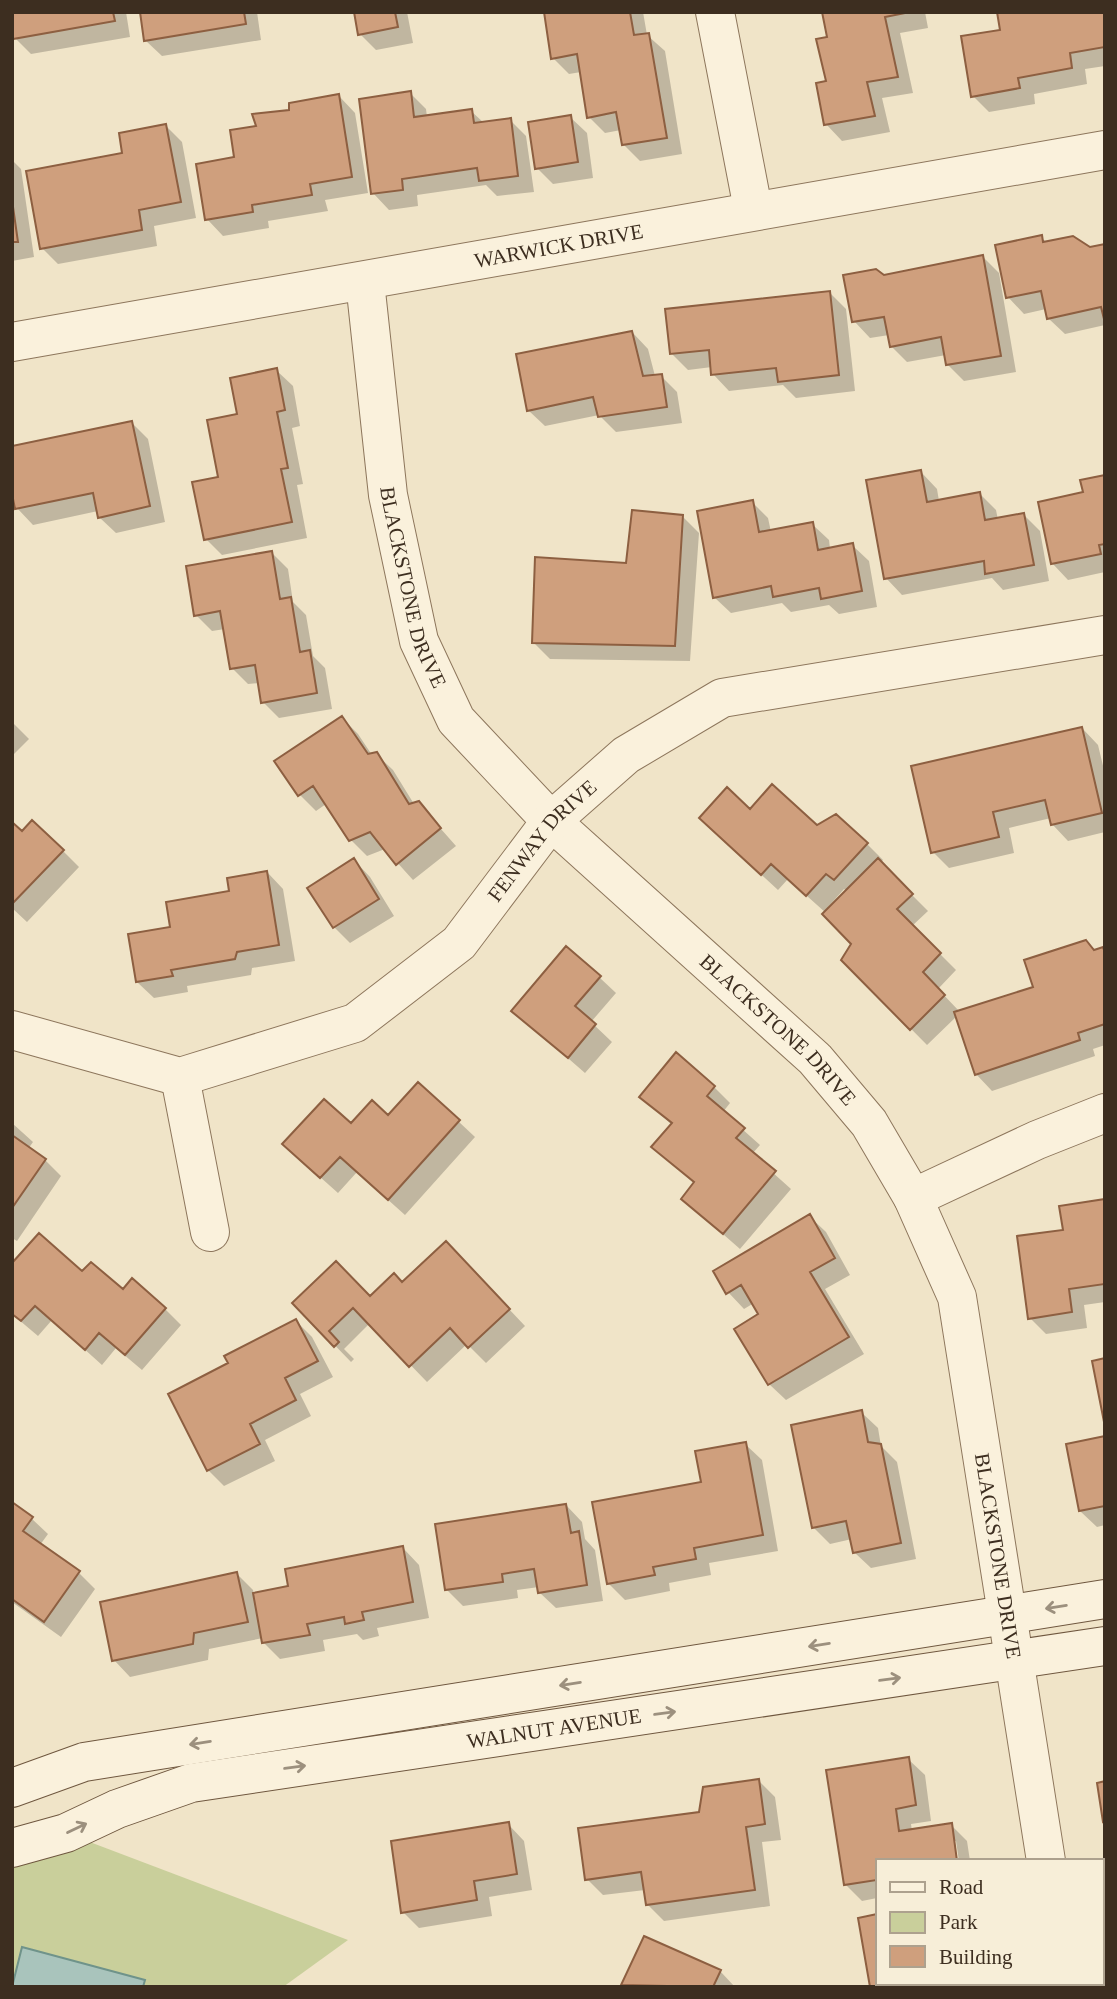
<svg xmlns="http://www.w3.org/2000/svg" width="1117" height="1999" font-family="Georgia,serif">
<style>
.green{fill:#c9cf9b}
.water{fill:#a9c4bc;stroke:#6f938a;stroke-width:2}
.shadow{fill:#0003;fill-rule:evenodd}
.building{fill:#cf9f7d;stroke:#8d5f41;stroke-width:2}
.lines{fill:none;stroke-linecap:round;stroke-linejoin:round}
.street-casing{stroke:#8d765c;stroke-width:40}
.secondary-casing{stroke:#6f573f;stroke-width:40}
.street{stroke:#faf1dc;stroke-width:38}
.secondary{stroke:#faf1dc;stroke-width:38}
.oneway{stroke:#9c907e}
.labels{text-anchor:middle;stroke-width:7;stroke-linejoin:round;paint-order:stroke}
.street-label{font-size:21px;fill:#3d2e20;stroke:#f7eed8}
</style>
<rect width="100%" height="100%" fill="#f0e4c8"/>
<path class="green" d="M66,1833L348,1940L283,1987H12V1848Z"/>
<path class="water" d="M22,1947L145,1980L143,1987H12Z"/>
<path class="shadow" d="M12,12H126L130,37L31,54L15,38Z
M142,12H257L261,40L162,56L145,40Z
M356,12H407L413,43L376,50L360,34Z
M546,12H643L647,35L665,51L682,154L640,161L624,145L621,130L605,133L589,117L581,72L569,74L553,58Z
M824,12H925L928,28L900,33L913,93L882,98L890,132L842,141L826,124L829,38Z
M1105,12V66L1085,69L1087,84L1034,94L1035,104L989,112L973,96L1002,31Z
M410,93L426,109L427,117L471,111L484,123L510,120L526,136L534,192L497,196L486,185L417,195L418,206L389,210L373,193Z
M339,96L355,113L368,193L325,200L328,211L268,221L269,228L223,236L207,219L236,159L258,128L291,111Z
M570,117L587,133L593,178L553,184L537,168Z
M166,126L182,142L196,218L154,226L157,246L58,264L42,248L124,155Z
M12,160L21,169L34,257L12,261Z
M1041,237L1047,243L1090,248L1105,245V325L1065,334L1048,318L1046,309L1024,314L1008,297Z
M983,257L999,273L1016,372L964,381L948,365L946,355L907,362L891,346L889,335L870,338L854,321L884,277Z
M830,293L846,309L855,391L796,398L783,385L729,391L713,374L712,367L688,370L671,353Z
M632,332L648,349L655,376H661L677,392L682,423L616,432L599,415L545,426L528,410Z
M276,370L293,386L300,426L292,428L303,484L297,485L307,538L222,555L206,539L220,478L239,416Z
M132,423L148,439L165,522L116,533L99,517L98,511L33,525L17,508Z
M921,472L937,489L939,501L980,494L996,510L998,520L1024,515L1040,531L1049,581L1003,590L992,578L902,595L886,578Z
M1105,477V572L1068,580L1052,563L1085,494Z
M752,502L768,518L771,532L812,524L829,540L830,549L852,545L869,561L877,607L839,614L829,605L791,612L782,603L731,613L714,597Z
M683,517L699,533L690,661L550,659L533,642Z
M271,552L288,569L293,602L306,615L313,656L325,668L332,709L279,718L263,702L259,683L248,684L232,668L225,629L212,631L196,615Z
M342,718L358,734L372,755L376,754L393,770L414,804L418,803L456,846L413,880L385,849L367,856L350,839L326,804L316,811L299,794Z
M12,722L29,739L12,756Z
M1082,728L1098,745L1105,774V832L1068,841L1052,824L1051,818L1009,828L1014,853L949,868L933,852Z
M750,811L817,828L867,844L883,860L880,863L928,911L912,926L956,970L938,989L960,1012L1035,988L1086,942L1096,951L1102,949L1105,951V1045L1093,1049L1095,1056L992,1091L976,1074L957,1016L927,1045L843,960L853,944L826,913L788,879L778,890L717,834ZM844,889L847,891L830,909L828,907Z
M12,824L22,833L63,851L79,867L27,922L12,908Z
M354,860L370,877L394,916L350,943L334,927Z
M267,872L283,889L295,961L252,968L251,975L187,986L188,992L154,998L137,982L231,893Z
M599,977L616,993L591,1022L612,1042L585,1073L514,1011Z
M714,1087L730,1103L723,1112L760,1145L752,1154L791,1189L740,1249L683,1199L695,1184L654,1147L672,1125L641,1097Z
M388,1117L458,1121L475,1137L405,1215L357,1172L338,1193L301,1160L351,1126Z
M12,1123L33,1142L28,1149L45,1160L61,1176L17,1241L12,1238Z
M1105,1201V1302L1084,1305L1087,1328L1046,1334L1030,1318L1065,1231Z
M809,1216L826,1232L850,1275L825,1289L864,1354L786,1400L769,1384L761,1315L754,1303L744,1309L728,1292Z
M462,1259L525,1326L486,1363L467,1344L427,1382L370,1323L344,1349L354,1359L351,1362L294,1303L371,1298Z
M83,1274L165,1309L181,1325L142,1370L116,1348L102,1365L52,1320L38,1336L12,1314Z
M296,1321L312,1337L333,1377L300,1394L311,1416L265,1440L275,1461L224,1486L208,1470L231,1364Z
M861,1412L878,1428L881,1446L897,1462L916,1559L871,1568L854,1552L852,1539L830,1544L813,1527Z
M1105,1438V1525L1097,1527L1080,1511Z
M745,1444L762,1460L778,1551L709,1563L711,1575L669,1583L670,1591L625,1600L608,1583L703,1483Z
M12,1505L31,1518L48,1534L40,1545L79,1573L95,1589L61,1637L12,1602Z
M566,1505L582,1522L585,1539L595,1550L603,1601L556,1608L539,1592V1587L517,1590L518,1598L463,1606L447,1590Z
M403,1548L419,1565L429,1618L377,1628L379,1636L363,1640L357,1634L323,1640L325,1651L280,1659L264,1643L263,1638L209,1649L208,1660L130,1677L114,1660L237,1574L253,1590L254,1595L290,1588Z
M908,1759L925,1775L931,1821L911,1824L912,1831L951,1825L967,1841L970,1861H959L956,1841L877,1861V1898L862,1901L845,1884Z
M759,1781L775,1797L781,1840L762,1842L770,1906L664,1921L647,1904L645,1890L603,1895L587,1879Z
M508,1824L524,1841L532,1890L489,1897L492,1916L419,1928L403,1912Z
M877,1916V1983H952L954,1987H872L860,1919Z
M720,1971L735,1987H625L623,1985Z"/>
<path class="building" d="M12,12H113L115,21L13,39Z
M140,12H244L246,24L144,41Z
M354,12H395L398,27L358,35Z
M544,12H630L634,35L649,33L667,138L622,145L616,112L587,118L577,54L551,59Z
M822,12H910L885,17L898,77L867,82L875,116L824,125L816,83L826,81L816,39L827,37Z
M997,12H1105V47L1070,53L1072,68L1018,78L1020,88L971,97L961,36L1000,30Z
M411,91L414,117L472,109L474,123L511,118L518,176L479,181L477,168L402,179L403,190L371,194L359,99Z
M339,94L352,177L310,184L312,195L252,205L253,212L205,220L196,164L234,157L230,130L256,126L252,114L289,110V103Z
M571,115L578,162L535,169L528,122Z
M166,124L181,202L139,210L142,230L40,249L26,171L122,153L119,133Z
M12,200L18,242H12Z
M1042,235L1043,242L1073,236L1090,247L1105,244V323L1101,307L1047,319L1041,291L1006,298L995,245Z
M983,255L1001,356L946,365L941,337L890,347L884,317L852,322L843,275L876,269L884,275Z
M830,291L839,375L778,382L776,368L711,375L709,350L670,354L665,309Z
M632,331L643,376L662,374L667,407L598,417L593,397L527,411L516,354Z
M277,368L285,410L277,412L288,468L281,469L292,522L204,540L192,482L218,477L207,420L237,414L230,378Z
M132,421L150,506L98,518L93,493L15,509L12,494V446Z
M921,470L927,502L980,492L985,520L1024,513L1034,565L985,574L984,561L884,579L866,480Z
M1105,475V544L1099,545L1101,554L1051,564L1038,502L1083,492L1080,480Z
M753,500L759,532L813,522L818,550L853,543L862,591L821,599L819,588L773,597L771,586L713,598L697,511Z
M632,510L683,515L675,646L532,643L535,557L626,563Z
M272,551L280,599L291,597L300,652L310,650L317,693L261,703L255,665L230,669L220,611L194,616L186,566Z
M342,716L368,754L377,752L409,804L419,801L441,828L396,865L370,832L349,841L313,786L298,796L274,761Z
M1082,727L1102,813L1051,825L1045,800L993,812L999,837L931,853L911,766Z
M772,784L817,825L836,814L868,843L834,880L826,874L806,896L771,864L761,875L699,818L727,787L750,809Z
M32,820L64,850L12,904V822L22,831Z
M354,858L379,899L333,928L307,888Z
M878,858L913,894L897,909L941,953L923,972L945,995L910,1030L841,960L851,944L822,914Z
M267,871L279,945L237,952L235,959L171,970L173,976L136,982L128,934L170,927L166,902L229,891L227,878Z
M1086,940L1094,950L1103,947L1105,953V1024L1078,1033L1080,1040L975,1075L954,1012L1033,987L1024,960Z
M566,946L601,976L575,1006L596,1024L568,1058L511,1011Z
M676,1052L715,1086L707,1096L745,1128L736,1138L776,1171L723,1234L681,1199L694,1182L651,1147L672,1123L639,1097Z
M418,1082L460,1120L388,1200L340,1157L320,1178L282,1144L324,1099L351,1123L372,1100L388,1115Z
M12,1135L46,1159L12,1208Z
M1105,1199V1284L1069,1289L1072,1312L1028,1319L1017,1236L1063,1230L1059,1206Z
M810,1214L835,1258L810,1272L849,1337L768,1385L734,1329L758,1314L741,1285L726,1294L713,1271Z
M39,1233L82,1271L91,1262L123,1289L132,1278L166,1308L125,1355L99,1333L85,1350L35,1306L21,1321L12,1314V1263Z
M446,1241L510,1309L468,1348L450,1328L409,1367L353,1308L329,1331L339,1342L334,1347L292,1303L336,1261L370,1296L394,1273L402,1282Z
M296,1319L318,1361L285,1378L296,1400L250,1424L260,1444L207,1471L168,1394L228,1363L224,1356Z
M1105,1358V1427L1092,1361Z
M862,1410L868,1442L881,1444L901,1543L853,1553L846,1521L812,1528L791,1425Z
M1105,1436V1506L1079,1511L1066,1444Z
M746,1442L763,1535L694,1548L696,1559L653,1567L655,1575L607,1584L592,1502L701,1482L695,1451Z
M12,1502L33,1517L23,1531L80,1571L44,1622L12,1599Z
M566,1504L571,1533L579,1531L587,1585L538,1593L534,1569L502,1574L503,1582L445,1590L435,1524Z
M403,1546L413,1602L362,1612L364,1620L345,1624L344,1617L307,1624L310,1635L262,1643L253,1593L288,1586L285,1569Z
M237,1572L248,1622L194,1633L193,1644L112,1661L100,1602Z
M909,1757L916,1805L896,1809L899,1831L952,1823L957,1861H877V1880L844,1885L826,1770Z
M759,1779L765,1824L746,1827L755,1890L646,1905L641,1872L585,1880L578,1828L699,1812L703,1787Z
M1105,1781V1821L1103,1822L1097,1783Z
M509,1822L517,1874L474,1881L477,1900L401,1913L391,1841Z
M877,1914V1983H941V1987H870L858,1918Z
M644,1936L721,1970L713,1987L621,1985Z"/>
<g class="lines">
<defs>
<g id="street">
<path d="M715,12L753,209"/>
<path id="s1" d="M365,282L388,495L419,641L456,720L551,821L815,1059L869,1123L913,1198L957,1297L1046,1861"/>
<path id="s2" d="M12,342C377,280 740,212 1105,150"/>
<path id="s3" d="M12,1030L180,1077L355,1023L459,943L551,821L626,755L722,698L1105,635"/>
<path d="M180,1077L210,1232"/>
<path d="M913,1198L1037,1140L1105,1113"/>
<path d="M1067,1983V1987"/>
</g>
<g id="secondary">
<path d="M12,1788L84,1762L1105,1599"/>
<path id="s4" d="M12,1848L66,1833L117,1809L191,1783L1105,1646"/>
</g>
</defs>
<use href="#street" class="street-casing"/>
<use href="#secondary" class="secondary-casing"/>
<use href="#street" class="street"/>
<use href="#secondary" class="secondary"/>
</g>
<defs><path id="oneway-shaft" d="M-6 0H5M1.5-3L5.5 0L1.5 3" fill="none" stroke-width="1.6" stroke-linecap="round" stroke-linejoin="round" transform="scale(1.75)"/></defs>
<g class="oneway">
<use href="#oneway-shaft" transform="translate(1056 1607) rotate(171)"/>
<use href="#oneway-shaft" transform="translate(819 1645) rotate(171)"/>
<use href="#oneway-shaft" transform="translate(890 1679) rotate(-8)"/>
<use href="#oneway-shaft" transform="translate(570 1684) rotate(171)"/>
<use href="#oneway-shaft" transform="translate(665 1713) rotate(-8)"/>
<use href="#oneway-shaft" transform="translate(200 1743) rotate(171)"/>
<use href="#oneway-shaft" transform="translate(295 1767) rotate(-8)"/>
<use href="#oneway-shaft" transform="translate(77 1828) rotate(-26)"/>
</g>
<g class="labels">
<g class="street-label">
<text dy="7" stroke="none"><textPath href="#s2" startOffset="555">WARWICK DRIVE</textPath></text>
<text dy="7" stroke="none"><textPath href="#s1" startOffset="310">BLACKSTONE DRIVE</textPath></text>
<text dy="7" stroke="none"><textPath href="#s3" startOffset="621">FENWAY DRIVE</textPath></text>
<text dy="7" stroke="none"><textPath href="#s1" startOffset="898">BLACKSTONE DRIVE</textPath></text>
<text dy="7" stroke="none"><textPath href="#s1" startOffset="1486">BLACKSTONE DRIVE</textPath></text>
<text dy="7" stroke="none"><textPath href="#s4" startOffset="558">WALNUT AVENUE</textPath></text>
</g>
</g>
<rect width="1117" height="1999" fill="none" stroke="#3d2e20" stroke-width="28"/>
<rect x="876" y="1859" width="228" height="126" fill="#f7eed8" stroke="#ada18e" stroke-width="2"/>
<rect x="890" y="1882" width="35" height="10" fill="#faf1dc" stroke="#ada18e" stroke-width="2"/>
<text x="939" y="1894" font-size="21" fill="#3d2e20">Road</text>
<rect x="890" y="1912" width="35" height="21" fill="#c9cf9b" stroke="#ada18e" stroke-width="2"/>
<text x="939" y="1929" font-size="21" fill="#3d2e20">Park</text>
<rect x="890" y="1946" width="35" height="21" fill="#cf9f7d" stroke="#ada18e" stroke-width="2"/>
<text x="939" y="1964" font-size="21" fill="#3d2e20">Building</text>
</svg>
